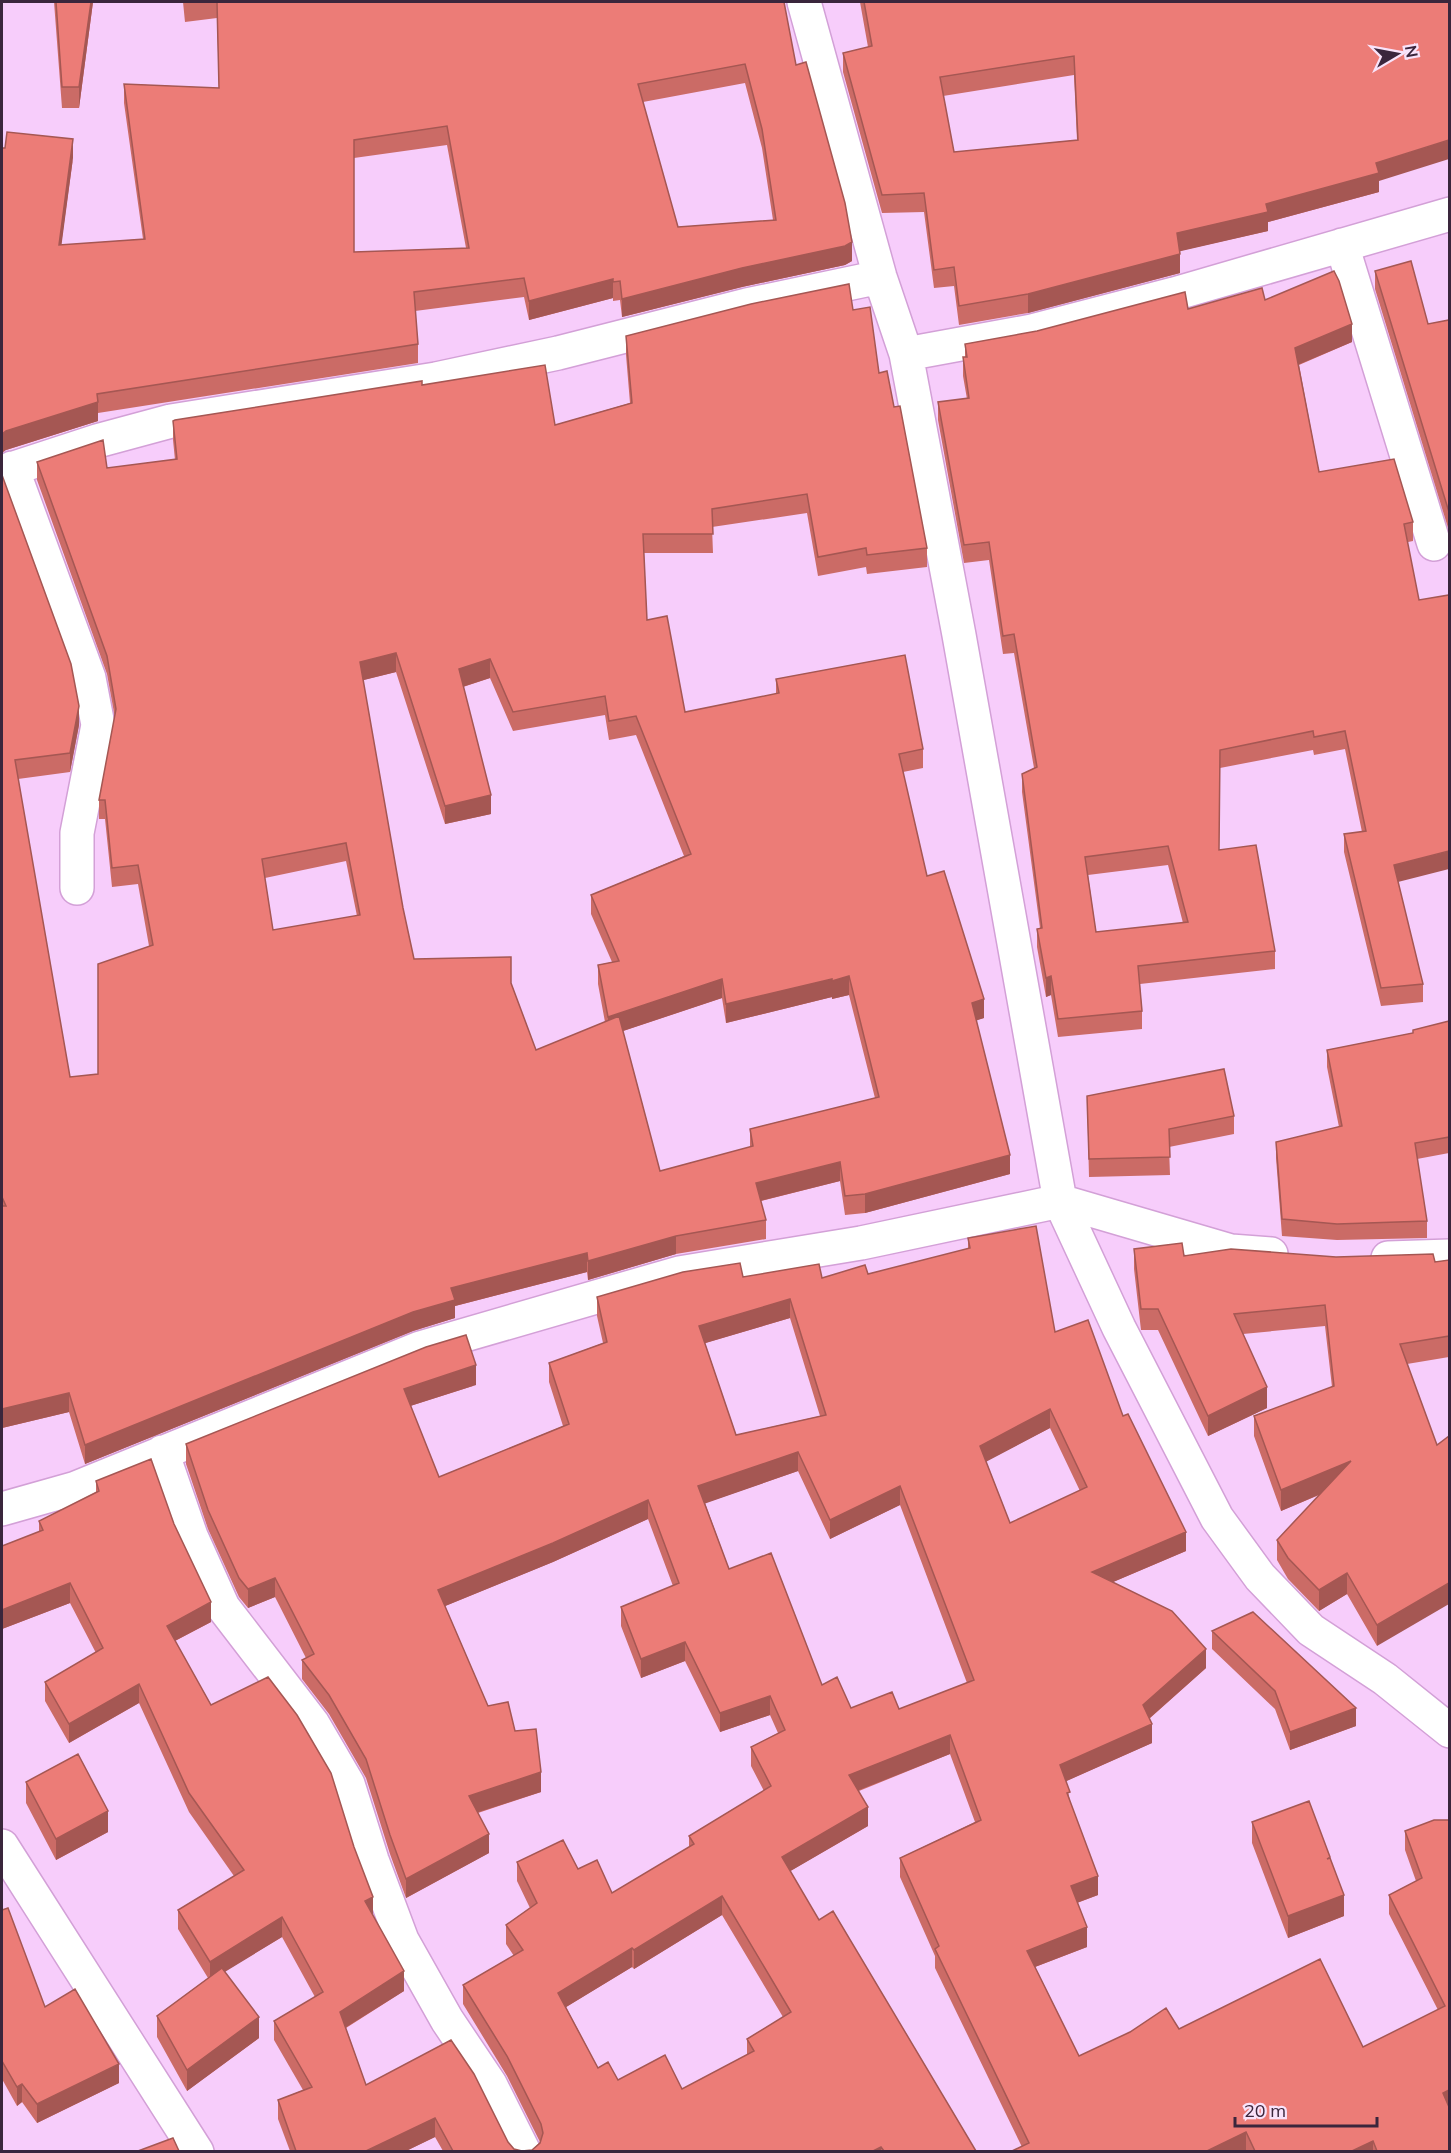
<svg xmlns="http://www.w3.org/2000/svg" width="1451" height="2153" font-family="Mulish,sans-serif">
<style>
.lines{fill:none;stroke-linecap:round;stroke-linejoin:round}
.minor-casing{stroke:#d3a0d7;stroke-width:36}
.minor{stroke:#fff;stroke-width:33}
.wall{fill:#cb6b66;fill-rule:evenodd}
.shaded-wall{fill:#a55753}
.building{fill:#ec7c77;stroke:#a55753;stroke-width:1.5;fill-rule:evenodd}
</style>
<rect width="100%" height="100%" fill="#f7cdfb"/>
<g class="lines">
<defs>
<path id="minor" d="M804,2L880,277L906,354L959,635L1060,1201L1119,1328L1217,1518L1260,1577L1311,1630L1385,1679L1450,1731
M1342,245L1434,544
M906,354L1032,331L1174,294L1450,214
M12,468L89,678L98,725L77,833V888
M2,472L97,441L171,421L436,379L558,353L747,305L880,277
M1388,1258L1450,1256
M162,1452L191,1536L223,1607L313,1724L348,1784L372,1860L402,1940L447,2020L490,2084L524,2152
M2,1509L76,1488L420,1348L679,1273L861,1243L1060,1201L1231,1251L1271,1254
M2,1846L197,2152"/>
</defs>
<use href="#minor" class="minor-casing"/>
<use href="#minor" class="minor"/>
</g>
<path class="wall" d="M54,2H93L79,108H62Z
M183,2H784L796,65L852,261L845,265L742,287L622,317L620,300L613,301V298L529,320L524,297L415,311L418,344V363L98,413V421L6,450L73,158L61,245L143,239L124,103V84L219,88L217,18L185,22ZM745,83L762,148L773,220L678,227L643,102ZM447,145L466,248L354,252V158Z
M860,2H1449L1379,181V192L1268,222V231L1179,251L1180,273L1028,313L959,325L954,286L934,288L924,212L882,213L843,72V53L868,47ZM1074,75L1077,140L954,152L943,96Z
M1375,271L1428,324L1449,320V531L1375,289Z
M1265,300L1352,342L1299,365L1319,472L1413,522V541L1408,542L1398,882L1423,984V1002L1381,1006L1344,852V834L1362,832L1345,749L1314,755L1313,750L1220,768L1219,850L1275,951V969L1140,984L1142,1011V1029L1058,1037L1051,995L1046,997L1037,947V929L1040,928L1022,792V774L1034,768L1014,653L1003,654L989,560L964,563L938,420V402L967,399L963,376V357H965V344L1188,309ZM1168,865L1183,923L1096,932L1088,875Z
M853,310L894,407L927,548V567L867,574L866,567L818,576L807,513L712,527L713,553H644L647,620L685,712L776,694V679L923,749V768L903,772L927,876L984,1018L976,1020L1010,1174L865,1213L845,1215L840,1181L761,1201L766,1220V1239L676,1254L588,1280L587,1272L455,1306V1318L413,1331L85,1464L69,1412L2,1428V475L79,725L70,772L18,779L70,1077L98,1074L149,946L138,884L112,887L105,819H99V800L115,718L107,674L37,480V462L107,468L175,460L173,440V421L422,385L555,425L630,403L626,355V336ZM396,672L445,824L491,814L463,687L490,678L513,731L605,715L609,740L636,735L684,856L591,895V914L612,962L598,965V984L605,1022L536,1050L511,983L414,959L403,908L363,680ZM346,861L357,916L273,930L265,878ZM849,995L875,1098L750,1129V1147L660,1171L623,1031L722,998L726,1023L832,997V999Z
M1449,1021V1153L1417,1159L1427,1221V1238L1337,1240L1282,1236L1276,1158V1142L1339,1127L1327,1067V1050L1413,1033Z
M1087,1096L1234,1116V1134L1169,1147L1170,1175L1089,1177Z
M968,1238L1055,1332L1123,1416L1186,1551L1113,1582L1206,1668L1149,1719L1152,1743L1066,1781L1070,1801L1098,1895L1077,1903L1087,1947L1035,1967L1079,2056L1179,2029L1363,2047L1438,2010L1389,1914V1895L1416,1881L1405,1850V1831L1449,1820V2151H1246L1022,2147L935,1968V1956L900,1877V1858L975,1822L950,1754L859,1791L868,1826L790,1871L819,1920L976,2151H443L435,2137L406,2151H290L278,2119V2100L303,2090L274,2040V2021L315,1997L282,1937L225,1971L259,2038L187,2091L157,2037V2016L208,1978L178,1929V1910L234,1876L189,1812L139,1703L69,1743L45,1701V1682L96,1653L70,1603L2,1629V1546L39,1532V1521L96,1492V1481L174,1524L211,1622L175,1641L211,1705L373,1916L404,1991L346,2028L366,2085L508,2142L514,2149L522,2151L532,2150L540,2142L507,2076L463,2004V1985L514,1956L506,1944V1925L530,1908L517,1881V1862L578,1869L612,1893L689,1847V1836L764,1791L751,1766V1747L778,1733L770,1715L720,1732L685,1661L641,1678L621,1626V1607L673,1586L648,1519L553,1562L445,1606L488,1706L515,1731L541,1792L478,1813L489,1853L406,1898L390,1854L366,1778L329,1714L302,1679V1660L306,1658L275,1597L248,1608L239,1597L208,1529L186,1464V1444L476,1385L410,1406L439,1477L563,1426L549,1382V1363L603,1343L597,1316V1297L743,1277L822,1278L868,1274L968,1249ZM790,1318L820,1416L736,1435L705,1343ZM1050,1428L1080,1491L1010,1523L986,1461ZM798,1471L830,1539L900,1505L967,1683L899,1709L851,1708L822,1685L729,1569L705,1503ZM722,1915L783,2017L747,2039V2055L682,2089L618,2080L598,2068L566,2007L632,1967L634,1969Z
M1134,1249L1184,1256L1336,1257L1435,1262L1449,1260V1357L1407,1364L1377,1646L1347,1594L1319,1611L1288,1579L1277,1560V1540L1319,1495L1281,1511L1254,1436V1416L1332,1387L1325,1326L1243,1334L1267,1408L1208,1436L1158,1330H1141L1134,1269Z
M1212,1631L1356,1726L1290,1750L1275,1709L1212,1649Z
M26,1782L108,1832L56,1860L26,1803Z
M1252,1822L1330,1858L1344,1916L1288,1938L1252,1843Z
M2,1910L45,2007L119,2083L37,2123L22,2102L17,2106L2,2079Z"/>
<path class="shaded-wall" d="M91,2H93L79,108V87Z
M73,139V158L59,264V245Z
M1449,140V159L1379,181V192L1268,222V231L1177,252V233L1266,204L1376,163Z
M852,242V261L845,265L742,287L622,317V299L742,268Z
M1180,254V273L1028,313V294Z
M613,279V298L529,320V301Z
M1352,324V342L1295,366V348Z
M98,402V421L6,450L2,453V434L6,431Z
M396,653V672L360,681V662Z
M490,659V678L459,688V669Z
M79,706V725L70,772V753Z
M491,795V814L445,824V806Z
M1449,851V869L1394,883V865Z
M849,976V995L832,999V981Z
M1051,976V995L1046,997V978Z
M722,979V998L608,1036V1017Z
M832,979V997L726,1023V1004Z
M984,999V1018L972,1022V1003Z
M1010,1155V1174L865,1213V1194Z
M840,1162V1181L756,1202V1183Z
M676,1236V1254L588,1280V1261Z
M587,1253V1272L455,1306V1318L413,1331L85,1464V1445L451,1288Z
M790,1299V1318L699,1345V1326Z
M476,1365V1385L404,1408V1389Z
M1267,1387V1408L1208,1436V1416Z
M69,1393V1412L2,1428V1409Z
M1050,1409V1428L980,1465V1446Z
M798,1452V1471L698,1506V1486Z
M1351,1461V1481L1281,1511V1490Z
M900,1486V1505L830,1539V1520Z
M648,1500V1519L553,1562L438,1609V1590Z
M1186,1532V1551L1092,1591V1572Z
M1347,1573V1594L1319,1611V1590Z
M275,1578V1597L248,1608V1589Z
M70,1583V1603L2,1629V1610Z
M1449,1583V1604L1377,1646V1625Z
M211,1602V1622L167,1645V1626Z
M685,1642V1661L641,1678V1659Z
M1206,1649V1668L1143,1724V1705Z
M139,1684V1703L69,1743V1724Z
M770,1696V1715L720,1732V1713Z
M1356,1708V1726L1290,1750V1732Z
M1152,1724V1743L1060,1784V1765Z
M950,1735V1754L849,1794V1775Z
M541,1772V1792L469,1815V1796Z
M868,1807V1826L782,1876V1857Z
M108,1811V1832L56,1860V1839Z
M489,1834V1853L406,1898V1879Z
M1098,1876V1895L1071,1905V1886Z
M1344,1895V1916L1288,1938V1916Z
M722,1896V1915L634,1969V1950Z
M373,1897V1916L365,1901Z
M282,1917V1937L210,1981V1962Z
M1087,1927V1947L1027,1970V1951Z
M632,1948V1967L558,2012V1993Z
M404,1971V1991L340,2031V2012Z
M259,2017V2038L187,2091V2070Z
M119,2064V2083L37,2123V2104Z
M22,2084V2102L17,2106V2087Z
M1449,2090V2109L1443,2093Z
M435,2118V2137L406,2151H366Z
M1246,2132V2151H1207Z
M1373,2141V2151H1352Z
M881,2147V2151H873Z"/>
<path class="building" d="M56,2H91L79,87H62Z
M217,2H784L796,65L806,62L845,203L852,242L845,246L742,268L622,299L620,281L613,282V279L529,301L524,278L414,292L418,344L97,394L98,402L6,431L2,434V148H5L7,132L73,139L59,245L145,239L124,84L219,88ZM745,64L762,129L776,220L678,227L638,84ZM447,126L469,248L354,252V140Z
M864,2H1449V140L1376,163L1379,173L1266,204L1268,212L1177,233L1180,254L1028,294L959,306L954,267L934,270L924,193L882,195L843,53L872,46ZM1074,56L1078,140L954,152L940,77Z
M1411,261L1428,324L1449,320V512L1375,271Z
M1334,271L1339,281L1352,324L1295,348L1319,472L1394,459L1413,522L1404,524L1419,600L1449,595V851L1394,865L1423,984L1381,988L1344,834L1366,831L1345,731L1314,737L1313,731L1220,750L1219,850L1256,845L1275,951L1138,966L1142,1011L1058,1019L1051,976L1046,978L1037,929L1042,928L1022,774L1037,767L1014,634L1003,636L989,542L964,545L938,402L969,398L963,357H967L965,344L1037,331L1185,292L1188,309L1262,288L1265,300ZM1168,846L1188,922L1096,932L1085,857Z
M849,284L853,310L870,307L879,373L887,371L894,407L900,406L927,548L867,555L866,548L818,557L807,494L712,509L713,534H643L647,620L667,616L685,712L779,693L776,679L905,655L923,749L899,754L927,876L944,871L984,999L972,1003L1010,1155L865,1194L845,1196L840,1162L756,1183L766,1220L676,1236L588,1261L587,1253L451,1288L455,1300L413,1312L85,1445L69,1393L2,1409V1206H6L2,1197V475L71,664L79,706L70,753L15,760L70,1077L98,1074V964L153,945L138,865L112,868L105,800H99L116,709L107,656L37,462L103,440L107,468L177,459L173,421L175,420L422,381V385L545,365L555,425L632,403L626,336L751,304ZM396,653L445,806L491,795L459,669L490,659L513,712L605,696L609,721L636,716L691,854L591,895L619,961L598,965L608,1017L722,979L726,1004L832,979V981L849,976L879,1097L750,1129L753,1146L660,1171L619,1016L536,1050L511,983V957L414,959L403,908L360,662ZM346,843L360,915L273,930L262,859Z
M1449,1021V1137L1415,1143L1427,1221L1337,1224L1282,1219L1276,1142L1342,1126L1327,1050L1413,1033V1030Z
M1224,1069L1234,1116L1169,1129L1170,1157L1089,1159L1087,1096Z
M1036,1226L1055,1332L1088,1320L1123,1416L1128,1414L1186,1532L1092,1572L1172,1611L1206,1649L1143,1705L1152,1724L1060,1765L1070,1792L1067,1793L1098,1876L1071,1886L1087,1927L1027,1951L1079,2056L1130,2032L1166,2008L1179,2029L1320,1959L1363,2047L1445,2006L1389,1895L1422,1878L1405,1831L1434,1820H1449V2090L1443,2093L1449,2107V2151H1377L1373,2141L1352,2151H1255L1246,2132L1207,2151H1012L1029,2143L935,1949L939,1946L900,1858L981,1820L950,1735L849,1775L868,1807L782,1857L819,1920L833,1911L976,2151H884L881,2147L873,2151H453L435,2118L366,2151H296L278,2100L312,2087L274,2021L323,1992L282,1917L210,1962L178,1910L244,1870L189,1793L139,1684L69,1724L45,1682L103,1648L70,1583L2,1610V1546L43,1530L39,1521L99,1491L96,1481L151,1459L174,1524L211,1602L167,1626L211,1705L268,1677L297,1715L331,1773L354,1847L373,1897L365,1901L404,1971L340,2012L366,2085L451,2040L474,2074L508,2142L514,2149L522,2151L532,2150L540,2143L543,2133L541,2124L507,2056L463,1985L523,1950L506,1925L537,1903L517,1862L563,1840L578,1869L597,1860L612,1893L694,1844L689,1836L771,1786L751,1747L785,1730L770,1696L720,1713L685,1642L641,1659L621,1607L679,1583L648,1500L553,1543L438,1590L488,1706L508,1702L515,1731L536,1729L541,1772L469,1796L489,1834L406,1879L390,1835L366,1759L329,1695L302,1660L314,1654L275,1578L248,1589L239,1578L208,1510L186,1444L426,1347L466,1335L476,1365L404,1389L439,1477L569,1424L549,1363L607,1342L597,1297L683,1272L740,1263L743,1277L819,1264L822,1278L865,1265L868,1274L970,1248L968,1238ZM790,1299L826,1415L736,1435L699,1326ZM1050,1409L1087,1487L1010,1523L980,1446ZM798,1452L830,1520L900,1486L974,1680L899,1709L892,1692L851,1708L837,1677L822,1685L771,1553L729,1569L698,1486ZM722,1896L791,2012L747,2039L754,2051L682,2089L665,2055L618,2080L608,2062L598,2068L558,1993L632,1948L634,1950Z
M1182,1243L1184,1256L1231,1249L1336,1257L1433,1254L1435,1262L1449,1260V1336L1400,1344L1437,1445L1449,1436V1583L1377,1625L1347,1573L1319,1590L1288,1558L1277,1540L1351,1461L1281,1490L1254,1416L1334,1386L1325,1305L1234,1314L1267,1387L1208,1416L1158,1309H1141L1134,1249Z
M1253,1612L1356,1708L1290,1732L1275,1691L1212,1631Z
M78,1754L108,1811L56,1839L26,1782Z
M1309,1801L1330,1857L1327,1859L1330,1858L1344,1895L1288,1916L1252,1822Z
M8,1908L45,2007L75,1989L119,2064L37,2104L22,2084L17,2087L2,2061V1910Z
M222,1968L259,2017L187,2070L157,2016Z
M173,2138L179,2151H138Z"/>
<rect width="1451" height="2153" fill="none" stroke="#3a263c" stroke-width="6"/>
<g transform="translate(1397 54) rotate(80)" stroke="#f8e3fa" stroke-width="4.5" paint-order="stroke">
<path d="M0-4.5L10 22L0 15L-10 22Z" fill="#3a263c"/>
<text y="-9" font-size="16" font-weight="bold" text-anchor="middle" fill="#3a263c">N</text>
</g>
<path d="M1235 2117v9h142v-9" fill="none" stroke="#3a263c" stroke-width="3"/>
<text x="1244" y="2117" font-size="18" fill="#3a263c" stroke="#f8e3fa" stroke-width="4.5" paint-order="stroke">20 m</text>
</svg>
